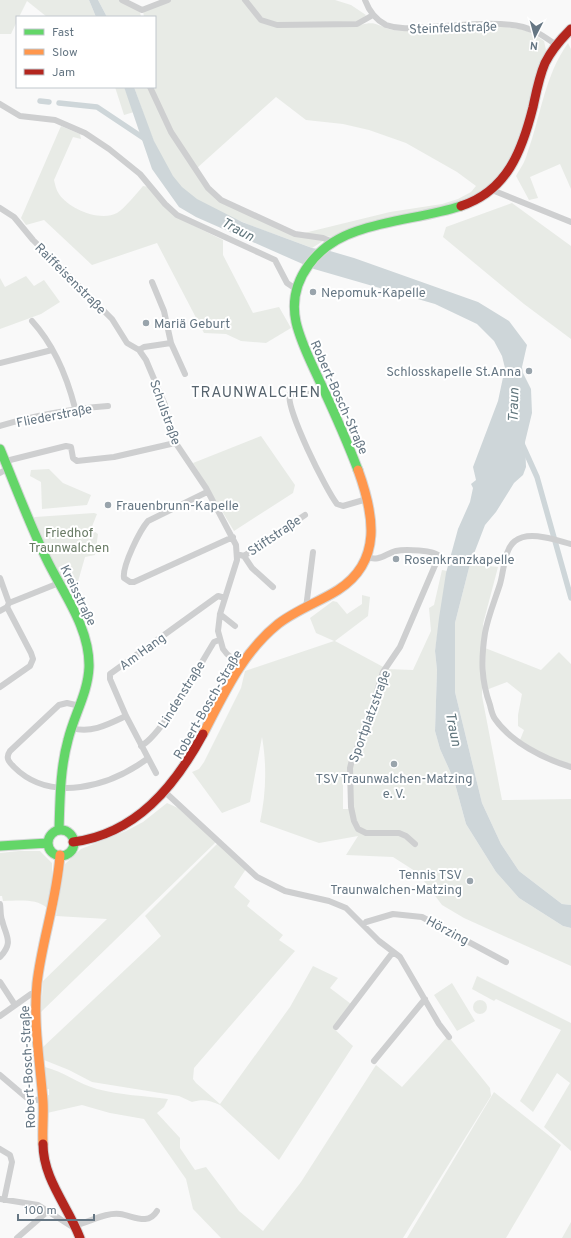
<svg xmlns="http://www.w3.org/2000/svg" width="571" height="1238" font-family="Overpass,sans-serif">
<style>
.green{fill:#e8ebe6;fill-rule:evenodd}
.water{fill:#ced6d9}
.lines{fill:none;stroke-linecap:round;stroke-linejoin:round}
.canal{stroke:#ced6d9;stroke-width:5.5}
.fast-casing{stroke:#d5d6d7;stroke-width:11}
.slow-casing{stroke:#d5d6d7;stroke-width:11}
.jam-casing{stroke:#d5d6d7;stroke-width:11}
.street{stroke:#cecfd0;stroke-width:6}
.fast{stroke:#63d668;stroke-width:9}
.slow{stroke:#ff974d;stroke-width:9}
.jam{stroke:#b3261e;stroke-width:9}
.poi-dot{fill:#99a4ac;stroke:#fff;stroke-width:1.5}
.labels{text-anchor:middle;stroke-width:4;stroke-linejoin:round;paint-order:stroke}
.street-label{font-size:13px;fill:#657683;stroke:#fff}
.poi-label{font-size:13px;fill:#657683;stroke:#fff;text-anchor:start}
.park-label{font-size:13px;fill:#687a64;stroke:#fff}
.water-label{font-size:14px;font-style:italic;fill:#60757c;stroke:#fff}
.quarter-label{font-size:15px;letter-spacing:1px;fill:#57646e;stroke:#fff}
</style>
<rect width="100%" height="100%" fill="#f9f9f9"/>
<path class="green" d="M0,0H89L96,17H47L27,1L19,17H17V21L11,34H0Z
M98,0H119L140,12L141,17H107Z
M171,0H243L265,23L360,25C375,21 375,24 389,29C394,31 400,30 405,31C439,30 487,23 520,29C529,31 537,36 544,41L546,50L538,70L522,141L500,178L468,201L333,237L300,234L390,212L442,204L458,199L471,192L476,186L457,172L406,143L369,130L343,124L306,120L276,97L197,168L171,129L152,87H155V17H144L143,11Z
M246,0H335L351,5L366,15L361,21L277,24L266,21Z
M568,43L571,49V189L560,164L530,177L538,198L529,200L516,176C520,169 525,162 527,154C541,116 544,77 568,43Z
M115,87H124L134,112L124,115Z
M134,87H149L153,99L207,188L241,212L323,241L312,248C278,235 204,212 180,186C157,159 146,120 134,87Z
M61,126L80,134L81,139L73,137L54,180C55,184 56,190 59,194C69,209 100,222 117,213C125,208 137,193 143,186L149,187L176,217L223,240V255L253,313L279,307L291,328L266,343L241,341L226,334L204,333L157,243L92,265L44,220L26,225L21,218Z
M512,203L571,246V339L524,304L443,237L446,227Z
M26,276L34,286L44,280L60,302L41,314L0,329V278L5,287Z
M261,436L295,485L293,493L234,531L193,463Z
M49,469L63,483L91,495L87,505L42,509L41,482L30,476L31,470Z
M94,513L97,514L91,529L98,534L95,555L85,557L73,599L70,598L32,519L35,517Z
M470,564L498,567L483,624L482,696L502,800L571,799V905L562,904L519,871L501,844L482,803L455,692V623Z
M442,570L447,571L435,651L437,670L435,731L440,749L454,780L466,824L496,872L519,898L563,926L571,928V966L464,918L442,905L418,873L393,857L346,855L358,836L319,843L260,822C266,795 267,765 262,737L250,802L222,813L192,772L199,769L204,762L241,688L245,671L334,641L316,633L310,618L333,601L337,602L347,614L362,604V595L370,597L368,616L335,641L387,669L413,670L431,631L429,608L434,605ZM343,775H348L349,809H343Z
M485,648L541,670L559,652L571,664V765L539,752L520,740L524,730L518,726V715L522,694L507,682L486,690Z
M167,803L178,808L216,842L41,1012L43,981L107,919L56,916L65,864L81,849L126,831L143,822Z
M219,842L246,869L234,887L250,901L247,906L283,935L279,940L295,951L194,1068L193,1079L196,1083L220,1104L290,1007L313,966L338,978L330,988L351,1004L333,1028L353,1046L279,1160L220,1105C209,1100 203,1099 192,1102L179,1096L92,1082L69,1070L44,1060L43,1047L161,936L145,916Z
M19,851H40L52,863V886L47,908C36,898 17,901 3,901L2,896H0V853Z
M477,976L571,1023V1151L544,1127L570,1083L557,1073L533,1112L520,1101L561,1030L496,999L494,1001L472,989Z
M452,983L475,1021L457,1031L434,995Z
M473 1007a7 7 0 1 1 14 0a7 7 0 1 1-14 0Z
M448,1036L490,1088L491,1096L403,1238H221L193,1209L186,1179L144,1119L110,1113L82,1105L47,1113L46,1095H49V1089H45L43,1069L45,1067C64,1072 79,1084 97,1089C120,1095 145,1096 168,1099L164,1107L157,1113L180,1138V1148L195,1170L206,1167L239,1211L263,1231L301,1182L376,1065L402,1087Z
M494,1092L561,1145L506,1238H407Z
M571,1222V1238H562Z"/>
<path class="water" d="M89,0H98L107,17H96Z
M124,87H134L154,141L173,176L182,187L197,199L242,222L312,248L330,251L354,258L478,302L509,321L527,345L522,367L523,373L531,389L532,413L525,442L526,467L523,475L514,483L496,512L485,525L470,564L455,623V692L482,803L501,844L519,871L562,904L571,905V928L563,926L519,898L496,872L466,824L454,780L440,749L435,731L437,670L435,651L439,618L446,573L458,529L470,502L473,488L471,484L476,480L473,467L498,401L505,368L502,356L494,341L477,324L435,304L314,269L196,217L179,207L152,169Z"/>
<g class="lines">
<path class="canal" d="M40,101L49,102
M59,103L97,107L148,141
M523,446L537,477L571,598"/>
<defs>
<path id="fast" d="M0,449C15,485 29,523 46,558C62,592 90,627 89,667C88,693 74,715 68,740C60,769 60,799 59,830
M358,470C347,441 334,412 321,384C312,364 301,344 296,322C287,279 318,244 357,231C391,219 427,217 461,206
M48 843a13 13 0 1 1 26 0a13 13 0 1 1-26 0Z
M0,846L48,843"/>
<path id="slow" d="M203,734C224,694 242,653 278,624C296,610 319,602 338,590C383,561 374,514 358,470
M43,1144C42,1130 44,1116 43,1101C40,1062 33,1023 37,983C42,940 57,899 60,855"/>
<path id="jam" d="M461,206C507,191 522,151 533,107C536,93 539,77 545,63C552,49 560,40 571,29
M73,842C136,834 175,786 203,734
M43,1144C43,1179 68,1206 80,1238"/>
</defs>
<use href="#fast" class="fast-casing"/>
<use href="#slow" class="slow-casing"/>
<use href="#jam" class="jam-casing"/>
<path class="street" d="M122,0L142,10L168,0
M245,0L261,20L277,25L357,24L373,15
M365,0C369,11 376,20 386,25C400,30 415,28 429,27C457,26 496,20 523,27C535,30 545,37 555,44
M150,87L171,132L208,188L221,200L295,234L323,238L333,242
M0,104L20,116L55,120L85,133L109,149L140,174L165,204L177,215L275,260L287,283L296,289
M492,190L571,222
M0,208L14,217L33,240L112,319L127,343L139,350L146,360L165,405L173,439L206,488L236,545L237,560L220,614L218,631L223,649L227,654L242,666
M152,282L164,311L171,343L185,374
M32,321C54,345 67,377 75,408
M139,350L144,347L171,343
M0,363L52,350
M324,389L311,394H290C284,406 327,492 337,504L343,506L367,499
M0,426C35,415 71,409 108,406
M6,461L66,446L71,447L73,458L77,461L114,457L175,443
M0,473L9,468
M207,492L148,521C140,530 122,566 124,578L130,582H134L233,537
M571,544C555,540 529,530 515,541C504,549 504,571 500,584C495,600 488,616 485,633C481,659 481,680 490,705C491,709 492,715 495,719C511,742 544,759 571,767
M240,555L244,556L252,568L273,587
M244,556L305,515
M367,557C379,562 385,554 396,551C404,549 435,550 439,556L400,647L383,672L366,727L352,760L350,768L351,807L354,821L358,829L366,833H399L406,836L415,844
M0,578L9,603
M306,608L313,552
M0,611L7,607L9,603L59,583
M220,614L235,626
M0,687L30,666L33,659L31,653L7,607
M80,706L67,703L59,705L10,751C5,758 9,762 14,767C51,804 110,786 147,759
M72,728C91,734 109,724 126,716
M141,746C163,734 199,666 214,642L219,640
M156,773L126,716L110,679V674L218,596L225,598
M165,792L257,877L285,891L329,901L346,908L379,941L400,957L439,1024L449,1037
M0,904C1,909 0,915 2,920C6,937 14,942 0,957
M363,925L366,922L393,914L422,917L506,962
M0,982L15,1005
M0,1016L31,994L36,993
M336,1027L393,952
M374,1061L425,999
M0,1075L27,1098L43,1101
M0,1149L10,1155L12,1162L4,1200
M0,1199L38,1205L71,1226C87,1224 104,1212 120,1214C134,1216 148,1226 157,1211
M17,1238L48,1211"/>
<use href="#fast" class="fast"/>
<use href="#slow" class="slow"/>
<use href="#jam" class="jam"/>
</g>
<g class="poi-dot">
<circle cx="313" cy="292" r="4"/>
<circle cx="146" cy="323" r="4"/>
<circle cx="529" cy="371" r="4"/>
<circle cx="108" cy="505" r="4"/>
<circle cx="396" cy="559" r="4"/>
<circle cx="394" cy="764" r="4"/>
<circle cx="470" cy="881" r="4"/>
</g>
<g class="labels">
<g class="street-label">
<text transform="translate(453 27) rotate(-2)" y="5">Steinfeldstraße</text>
<text transform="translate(71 278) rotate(45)" y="5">Raiffeisenstraße</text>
<text transform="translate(340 397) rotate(66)" y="5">Robert-Bosch-Straße</text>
<text transform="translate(166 412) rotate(70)" y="5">Schulstraße</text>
<text transform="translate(54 415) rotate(-11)" y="5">Fliederstraße</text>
<text transform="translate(274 535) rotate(-34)" y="5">Stiftstraße</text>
<text transform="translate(79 595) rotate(64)" y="5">Kreisstraße</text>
<text transform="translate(142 651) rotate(-36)" y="5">Am Hang</text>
<text transform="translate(181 694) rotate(-58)" y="5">Lindenstraße</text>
<text transform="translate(207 704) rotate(-60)" y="5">Robert-Bosch-Straße</text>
<text transform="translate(369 716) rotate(-70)" y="5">Sportplatzstraße</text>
<text transform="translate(448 930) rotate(28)" y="5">Hörzing</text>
<text transform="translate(27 1067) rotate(-93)" y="5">Robert-Bosch-Straße</text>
</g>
<g class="poi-label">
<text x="321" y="297">Nepomuk-Kapelle</text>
<text x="154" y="328">Mariä Geburt</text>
<text x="521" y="376" text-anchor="end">Schlosskapelle St.Anna</text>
<text x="116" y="510">Frauenbrunn-Kapelle</text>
<text x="404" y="564">Rosenkranzkapelle</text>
<text x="394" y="783" text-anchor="middle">TSV Traunwalchen-Matzing<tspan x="394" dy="15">e. V.</tspan></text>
<text x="462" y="879" text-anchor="end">Tennis TSV<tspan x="462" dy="15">Traunwalchen-Matzing</tspan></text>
</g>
<g class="park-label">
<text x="69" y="537">Friedhof<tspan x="69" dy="15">Traunwalchen</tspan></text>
</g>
<g class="water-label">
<text transform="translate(238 229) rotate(28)" y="5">Traun</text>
<text transform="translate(513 405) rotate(-88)" y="5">Traun</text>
<text transform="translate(454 729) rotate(79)" y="5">Traun</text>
</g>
<g class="quarter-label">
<text x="256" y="397">TRAUNWALCHEN</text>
</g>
</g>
<rect x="16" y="16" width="140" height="72" fill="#ffffff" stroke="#c1c8cd"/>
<rect x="24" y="29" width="20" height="6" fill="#63d668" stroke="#c1c8cd"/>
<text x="52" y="36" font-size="12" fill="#657683">Fast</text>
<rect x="24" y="49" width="20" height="6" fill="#ff974d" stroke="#c1c8cd"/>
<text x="52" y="56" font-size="12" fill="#657683">Slow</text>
<rect x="24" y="69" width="20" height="6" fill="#b3261e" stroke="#c1c8cd"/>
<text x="52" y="76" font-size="12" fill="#657683">Jam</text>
<g transform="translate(535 36) rotate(186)" stroke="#ffffff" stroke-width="3" paint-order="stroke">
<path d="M0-3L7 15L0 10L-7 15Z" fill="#657683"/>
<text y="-6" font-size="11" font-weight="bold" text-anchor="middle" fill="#657683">N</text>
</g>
<path d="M18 1214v6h76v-6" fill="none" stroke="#657683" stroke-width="2"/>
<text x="24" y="1214" font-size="12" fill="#657683" stroke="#ffffff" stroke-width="3" paint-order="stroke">100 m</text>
</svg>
